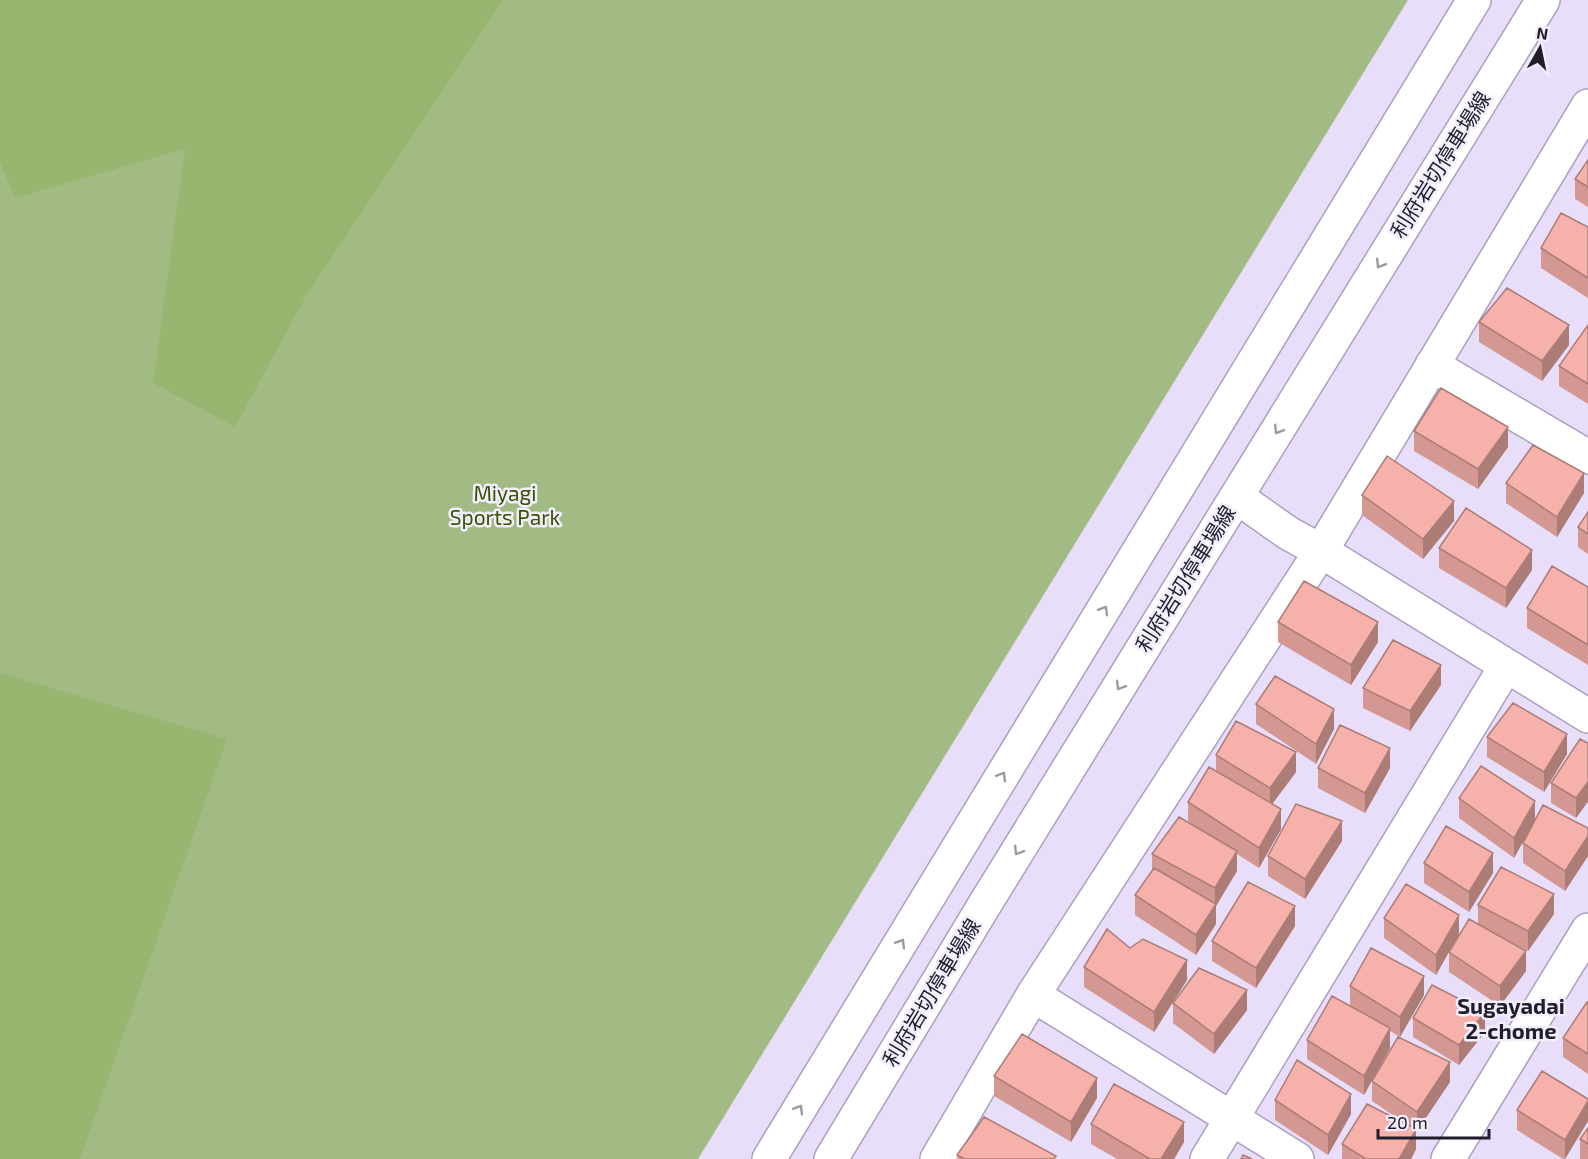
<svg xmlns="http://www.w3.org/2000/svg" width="1588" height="1159" font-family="'Exo 2','Noto Sans JP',sans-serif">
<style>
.green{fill:#a2bb84}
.forest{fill:#98b670}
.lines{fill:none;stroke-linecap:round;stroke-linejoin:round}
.minor-casing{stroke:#ab9fc0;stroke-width:36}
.secondary-casing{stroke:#ab9fc0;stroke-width:36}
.minor{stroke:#fff;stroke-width:33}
.secondary{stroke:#fff;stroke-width:33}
.wall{fill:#d39892}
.shaded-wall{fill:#ac7c77}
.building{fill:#f5b1aa;stroke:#ac7c77;stroke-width:1.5}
.oneway{stroke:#9c999f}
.labels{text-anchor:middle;stroke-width:5;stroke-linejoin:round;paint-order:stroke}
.street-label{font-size:21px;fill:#221d2a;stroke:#f3eefc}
.park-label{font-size:21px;fill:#385200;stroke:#f3eefc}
.neighbourhood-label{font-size:22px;font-weight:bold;fill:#221d2a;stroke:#f3eefc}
</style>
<rect width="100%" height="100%" fill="#e8defa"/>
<path class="green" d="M0,0H1408L698,1159H0Z"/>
<path class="forest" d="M0,0H503L305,298L235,427L153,383L185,149L15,198L0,163Z
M0,673L227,739L80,1159H0Z"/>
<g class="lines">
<defs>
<path id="minor" d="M1432,365L1588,457
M1237,497L1288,533L1321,551L1588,716
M1033,995L1297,1159
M937,1159L1033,995L1321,551L1588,106
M1207,1159L1506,666
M1448,1159L1588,930"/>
<path id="secondary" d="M769,1159L1474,0
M831,1159L985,904L1543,0"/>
</defs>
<use href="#minor" class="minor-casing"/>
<use href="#secondary" class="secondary-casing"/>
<use href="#minor" class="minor"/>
<use href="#secondary" class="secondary"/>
</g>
<path class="wall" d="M1588,160V207L1575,199V179Z
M1588,227V298L1541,268V248Z
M1479,322L1569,345L1542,381L1479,342Z
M1588,325V404L1559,386V366Z
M1414,431L1508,447L1478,489L1414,451Z
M1506,483L1584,493L1557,537L1506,503Z
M1362,495L1454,521L1423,559L1362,515Z
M1588,512V554L1578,547V527Z
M1439,548L1532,570L1506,608L1439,568Z
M1588,587V665L1527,628V608Z
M1278,622L1378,642L1351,685L1278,642Z
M1441,685L1410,731L1363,708V688Z
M1256,704L1334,729L1316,764L1256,724Z
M1487,737L1567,754L1544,792L1487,757Z
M1588,743V802L1576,818L1551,803V783Z
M1216,755L1296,772L1272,804L1281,829L1259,868L1237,854V871L1216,906V924L1196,955L1135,915V895L1152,870V854L1201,830L1188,821V802L1216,772Z
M1318,768H1390L1365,813L1318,788Z
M1459,798L1535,820L1588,828V856L1565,891L1523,863V843L1531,827L1514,858L1459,818Z
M1342,841L1305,899L1268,876V856Z
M1424,863L1493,873L1469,912L1424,883Z
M1478,905L1554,914L1528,951L1501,937L1526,971L1500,1006L1449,972V952L1478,924Z
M1384,918L1459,934L1436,975L1384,938Z
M1295,926L1256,988L1212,961V941Z
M1130,948L1187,980L1154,1032L1084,987V967Z
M1350,986L1424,995L1400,1037L1390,1031V1048L1364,1095L1307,1059V1040L1350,1006Z
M1588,1002V1074L1563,1057V1038Z
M1173,1003L1247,1010L1214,1054L1173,1023Z
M1413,1018L1485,1032L1459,1065L1413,1037Z
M994,1076L1097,1098L1071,1142L994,1096Z
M1372,1081L1450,1082L1417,1131H1416V1149L1411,1159H1342V1144L1403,1122L1372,1101Z
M1588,1099V1121L1565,1159H1563L1517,1130V1110Z
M1275,1100L1351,1114L1328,1155L1275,1120Z
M1091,1124L1184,1142L1174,1159H1117L1091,1144Z
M1588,1128V1159H1580V1139Z
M957,1155L1056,1159H957Z"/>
<path class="shaded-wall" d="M1569,325V345L1542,381V361Z
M1508,427V447L1478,489V469Z
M1584,473V493L1557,537V517Z
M1454,501V521L1423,559V539Z
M1532,550V570L1506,608V588Z
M1378,622V642L1351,685V665Z
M1441,665V685L1410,731V711Z
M1334,709V729L1316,764V744Z
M1567,734V754L1544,792V772Z
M1390,748V768L1365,813V793Z
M1296,752V772L1270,807V788Z
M1588,782V801L1576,818V798Z
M1535,801V821L1514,858V838Z
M1281,809V829L1259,868V848Z
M1342,821V841L1305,899V879Z
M1588,836V856L1565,891V871Z
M1237,851V871L1216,906V924L1196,955V935L1215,906V888Z
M1493,853V873L1469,912V892Z
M1554,894V914L1528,951V931Z
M1295,906V926L1256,988V968Z
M1459,915V934L1436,975V955Z
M1526,951V971L1500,1006V986Z
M1187,960V980L1154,1032V1012Z
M1424,976V995L1400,1037V1017Z
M1247,990V1010L1214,1054V1034Z
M1485,1012V1032L1459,1065V1045Z
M1390,1028V1048L1364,1095V1076Z
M1450,1062V1082L1417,1131V1112Z
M1097,1078V1098L1071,1142V1122Z
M1351,1094V1114L1328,1155V1135Z
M1588,1101V1121L1565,1159V1140Z
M1184,1122V1142L1174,1159H1161Z
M1416,1129V1149L1411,1159H1399Z"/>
<path class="building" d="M1588,160V187L1575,179Z
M1561,213L1588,227V278L1541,248Z
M1507,288L1569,325L1542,361L1479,322Z
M1588,325V384L1559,366Z
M1441,388L1508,427L1478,469L1414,431Z
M1533,445L1584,473L1557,517L1506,483Z
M1387,456L1454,501L1423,539L1362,495Z
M1466,508L1532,550L1506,588L1439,548Z
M1588,512V534L1578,527Z
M1552,566L1588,587V645L1527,608Z
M1304,581L1378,622L1351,665L1278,622Z
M1393,640L1441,665L1410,711L1363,688Z
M1275,676L1334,709L1316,744L1256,704Z
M1513,703L1567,734L1544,772L1487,737Z
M1236,721L1296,752L1270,788L1216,755Z
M1340,725L1390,748L1365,793L1318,768Z
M1580,739L1588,743V782L1576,798L1551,783Z
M1481,766L1535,801L1514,838L1459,798Z
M1209,767L1281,809L1259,848L1188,802Z
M1296,804L1342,821L1305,879L1268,856Z
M1543,805L1588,828V836L1565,871L1523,843Z
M1179,817L1237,851L1215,888L1152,854Z
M1446,826L1493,853L1469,892L1424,863Z
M1501,867L1554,894L1528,931L1478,905Z
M1154,868L1216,904L1196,935L1135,895Z
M1248,882L1295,906L1256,968L1212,941Z
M1406,884L1459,915L1436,955L1384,918Z
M1469,919L1526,951L1500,986L1449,952Z
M1107,929L1130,948L1143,939L1187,960L1154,1012L1084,967Z
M1371,948L1424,976L1400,1017L1350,986Z
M1199,968L1247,990L1214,1034L1173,1003Z
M1432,985L1485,1012L1459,1045L1413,1018Z
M1332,996L1390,1028L1364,1076L1307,1040Z
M1587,1002H1588V1054L1563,1038Z
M1022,1034L1097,1078L1071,1122L994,1076Z
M1398,1037L1450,1062L1417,1112L1372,1081Z
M1297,1060L1351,1094L1328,1135L1275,1100Z
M1542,1071L1588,1099V1101L1565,1140L1517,1110Z
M1114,1084L1184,1122L1161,1159H1150L1091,1124Z
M1367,1104L1416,1129L1399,1159H1366L1342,1144Z
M984,1117L1056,1156L1054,1159H965L957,1155Z
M1588,1128V1144L1580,1139Z
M1243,1155L1252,1159H1241Z"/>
<defs><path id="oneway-chevron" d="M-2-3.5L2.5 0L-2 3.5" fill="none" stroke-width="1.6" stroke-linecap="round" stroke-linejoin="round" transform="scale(1.5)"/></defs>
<g class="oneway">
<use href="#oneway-chevron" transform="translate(1380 264) rotate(122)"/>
<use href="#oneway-chevron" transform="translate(1278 430) rotate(122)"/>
<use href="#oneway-chevron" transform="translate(1104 610) rotate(-59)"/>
<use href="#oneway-chevron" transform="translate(1120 686) rotate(122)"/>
<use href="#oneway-chevron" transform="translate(1002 776) rotate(-59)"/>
<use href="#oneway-chevron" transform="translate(1018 851) rotate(122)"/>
<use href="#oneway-chevron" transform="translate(901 943) rotate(-59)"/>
<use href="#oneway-chevron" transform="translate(799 1109) rotate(-59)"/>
</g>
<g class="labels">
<g class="street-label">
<text transform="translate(1441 165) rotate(-58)" y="7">利府岩切停車場線</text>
<text transform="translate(1186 579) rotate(-58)" y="7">利府岩切停車場線</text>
<text transform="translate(932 993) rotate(-59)" y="7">利府岩切停車場線</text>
</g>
<g class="park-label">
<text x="505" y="501">Miyagi<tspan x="505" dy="24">Sports Park</tspan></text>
</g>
<g class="neighbourhood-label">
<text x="1511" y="1014">Sugayadai<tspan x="1511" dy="25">2-chome</tspan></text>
</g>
</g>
<g transform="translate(1540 48) rotate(9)" stroke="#f3eefc" stroke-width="4.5" paint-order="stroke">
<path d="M0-4.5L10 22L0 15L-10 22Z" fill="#221d2a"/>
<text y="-9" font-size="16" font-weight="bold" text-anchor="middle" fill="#221d2a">N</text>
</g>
<path d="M1378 1129v9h111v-9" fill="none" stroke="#221d2a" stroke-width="3"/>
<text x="1387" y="1129" font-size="18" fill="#221d2a" stroke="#f3eefc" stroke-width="4.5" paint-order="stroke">20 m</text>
</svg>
